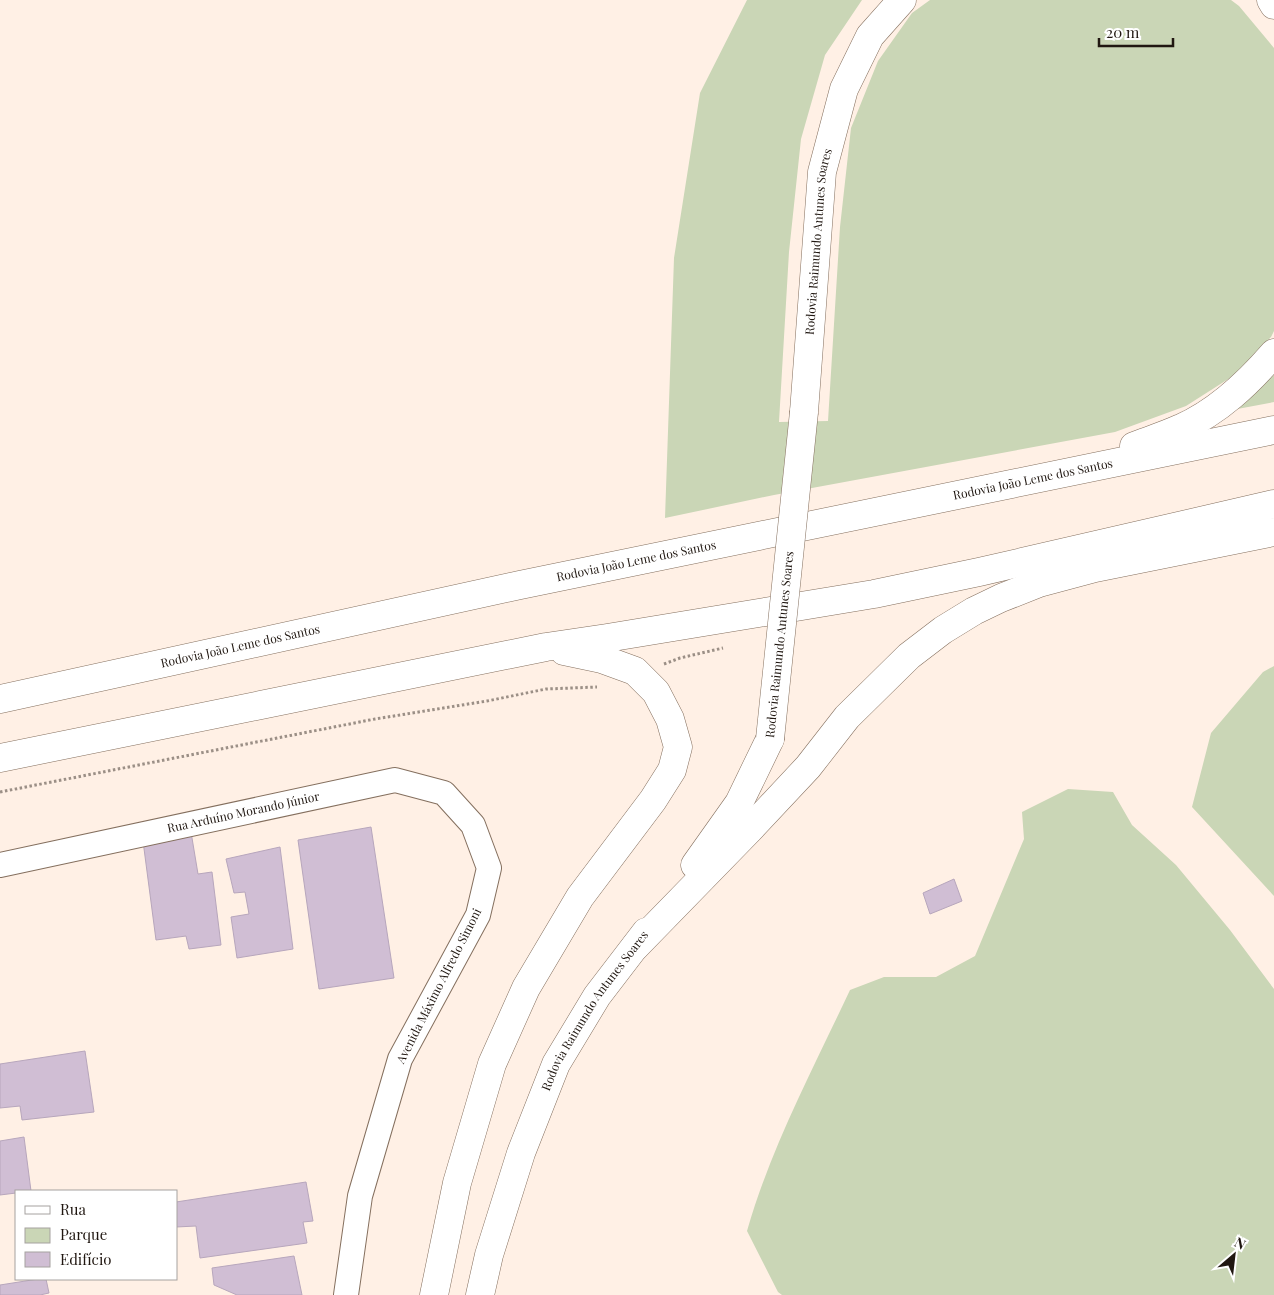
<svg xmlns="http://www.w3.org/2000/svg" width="1274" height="1295" font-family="'Playfair Display',serif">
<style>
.green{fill:#cad6b6}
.building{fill:#d0bed4;stroke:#b7a6bc}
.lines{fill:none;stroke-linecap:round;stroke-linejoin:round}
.minor-casing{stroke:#846f5e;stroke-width:26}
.primary-casing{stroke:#846f5e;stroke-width:29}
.path{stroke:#9b8f86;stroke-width:3;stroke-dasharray:2.5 2.5;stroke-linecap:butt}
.minor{stroke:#fff;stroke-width:24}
.primary{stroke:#fff;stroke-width:28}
.primary-bridge-casing{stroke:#846f5e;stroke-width:29;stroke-linecap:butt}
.primary-bridge{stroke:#fff;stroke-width:28}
.labels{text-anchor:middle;stroke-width:4;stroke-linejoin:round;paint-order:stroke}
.street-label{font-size:12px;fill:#201711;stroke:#fff}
</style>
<rect width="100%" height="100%" fill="#fff0e5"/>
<path class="green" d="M747,0H862L825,55L801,139L789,252L779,422L828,421L840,227L851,128L878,61L912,13L930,0H1231L1239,6L1274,48V331L1271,337L1233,376L1186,406L1115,432L774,495L665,518L674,258L700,93Z
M1274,375V402L1232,410Z
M1274,666V896L1192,807L1211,733L1263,672Z
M1068,789L1113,792L1132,825L1176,865L1230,930L1274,989V1295H782L778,1292L747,1231C771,1147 813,1069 850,990L884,977H936L975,956L1024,839L1022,812Z"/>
<path class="building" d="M371,827L394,978L319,989L298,840Z
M191,832L198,874L212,872L221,945L189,949L186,936L156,940L143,841Z
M280,847L293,949L237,958L231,917L249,914L245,892L234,893L226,859Z
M954,879L962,901L930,914L923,893Z
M85,1051L94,1112L22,1120L20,1106L0,1108V1064Z
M24,1137L31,1191H16V1193L0,1195V1141Z
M306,1182L313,1221L303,1222L307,1243L200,1258L196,1226L176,1227V1202Z
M294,1256L302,1295H237L214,1285L212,1268Z
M38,1279H46L49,1293L40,1295H0V1285Z"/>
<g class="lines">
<defs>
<g id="minor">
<path id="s1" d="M0,865L395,780L444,793L473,825L489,868L478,915L400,1059L360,1196L346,1295"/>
</g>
<g id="primary">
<path d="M1271,0L1274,5"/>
<path id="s2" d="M804,412L822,172L844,89L870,36L902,0"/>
<path d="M1134,446C1150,440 1166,435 1181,428C1218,412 1248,383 1274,353"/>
<path id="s3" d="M0,699L520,585L1274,430"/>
<path d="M0,758L546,647L607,638L874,594L979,572L1274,504"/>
<path d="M695,865L739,803L770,739"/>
<path d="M635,947L749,830L808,767L847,717L909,656L943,630L974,611L1001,598L1039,583L1095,568L1274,532"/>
<path d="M434,1295L457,1183L492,1064L526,988L580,897L653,800L672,770L678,747L670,719L656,692L635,671L602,659L564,651"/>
<path id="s4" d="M480,1295L489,1255L521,1153L556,1064L597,996L646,932"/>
</g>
</defs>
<use href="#minor" class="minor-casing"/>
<use href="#primary" class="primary-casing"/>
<path class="path" d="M664,664L680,658L723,648
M0,792L375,719L487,701L546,689L597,687"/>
<use href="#minor" class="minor"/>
<use href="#primary" class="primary"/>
<defs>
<g id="primary-bridge">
<path id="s5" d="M770,739L804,412"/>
</g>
</defs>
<use href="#primary-bridge" class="primary-bridge-casing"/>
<use href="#primary-bridge" class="primary-bridge"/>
</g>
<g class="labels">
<g class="street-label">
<text dy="4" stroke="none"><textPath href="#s2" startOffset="171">Rodovia Raimundo Antunes Soares</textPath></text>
<text dy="4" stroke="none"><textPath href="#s3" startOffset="1056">Rodovia João Leme dos Santos</textPath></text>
<text dy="4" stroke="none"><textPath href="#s3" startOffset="651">Rodovia João Leme dos Santos</textPath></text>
<text dy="4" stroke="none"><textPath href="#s5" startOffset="95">Rodovia Raimundo Antunes Soares</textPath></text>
<text dy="4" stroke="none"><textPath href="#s3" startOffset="246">Rodovia João Leme dos Santos</textPath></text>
<text dy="4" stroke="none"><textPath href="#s1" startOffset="249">Rua Arduíno Morando Júnior</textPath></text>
<text transform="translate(439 986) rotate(-63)" y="4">Avenida Máximo Alfredo Simoni</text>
<text dy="4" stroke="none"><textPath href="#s4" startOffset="309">Rodovia Raimundo Antunes Soares</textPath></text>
</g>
</g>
<rect x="15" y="1190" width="162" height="90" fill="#ffffff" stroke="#a6a2a0"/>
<rect x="25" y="1206" width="25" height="8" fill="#ffffff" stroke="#a6a2a0"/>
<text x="60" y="1215" font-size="15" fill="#201711">Rua</text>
<rect x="25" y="1228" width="25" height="15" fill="#cad6b6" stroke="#a6a2a0"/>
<text x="60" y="1240" font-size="15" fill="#201711">Parque</text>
<rect x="25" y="1252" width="25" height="15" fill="#d0bed4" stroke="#a6a2a0"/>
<text x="60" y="1265" font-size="15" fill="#201711">Edifício</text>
<g transform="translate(1234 1255) rotate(28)" stroke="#ffffff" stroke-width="4" paint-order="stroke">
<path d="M0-4L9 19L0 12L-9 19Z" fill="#201711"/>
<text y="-8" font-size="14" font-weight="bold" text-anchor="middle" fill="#201711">N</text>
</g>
<path d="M1099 38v8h74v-8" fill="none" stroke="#201711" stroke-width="2.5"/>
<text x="1106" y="38" font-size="15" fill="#201711" stroke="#ffffff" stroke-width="4" paint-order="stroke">20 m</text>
</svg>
